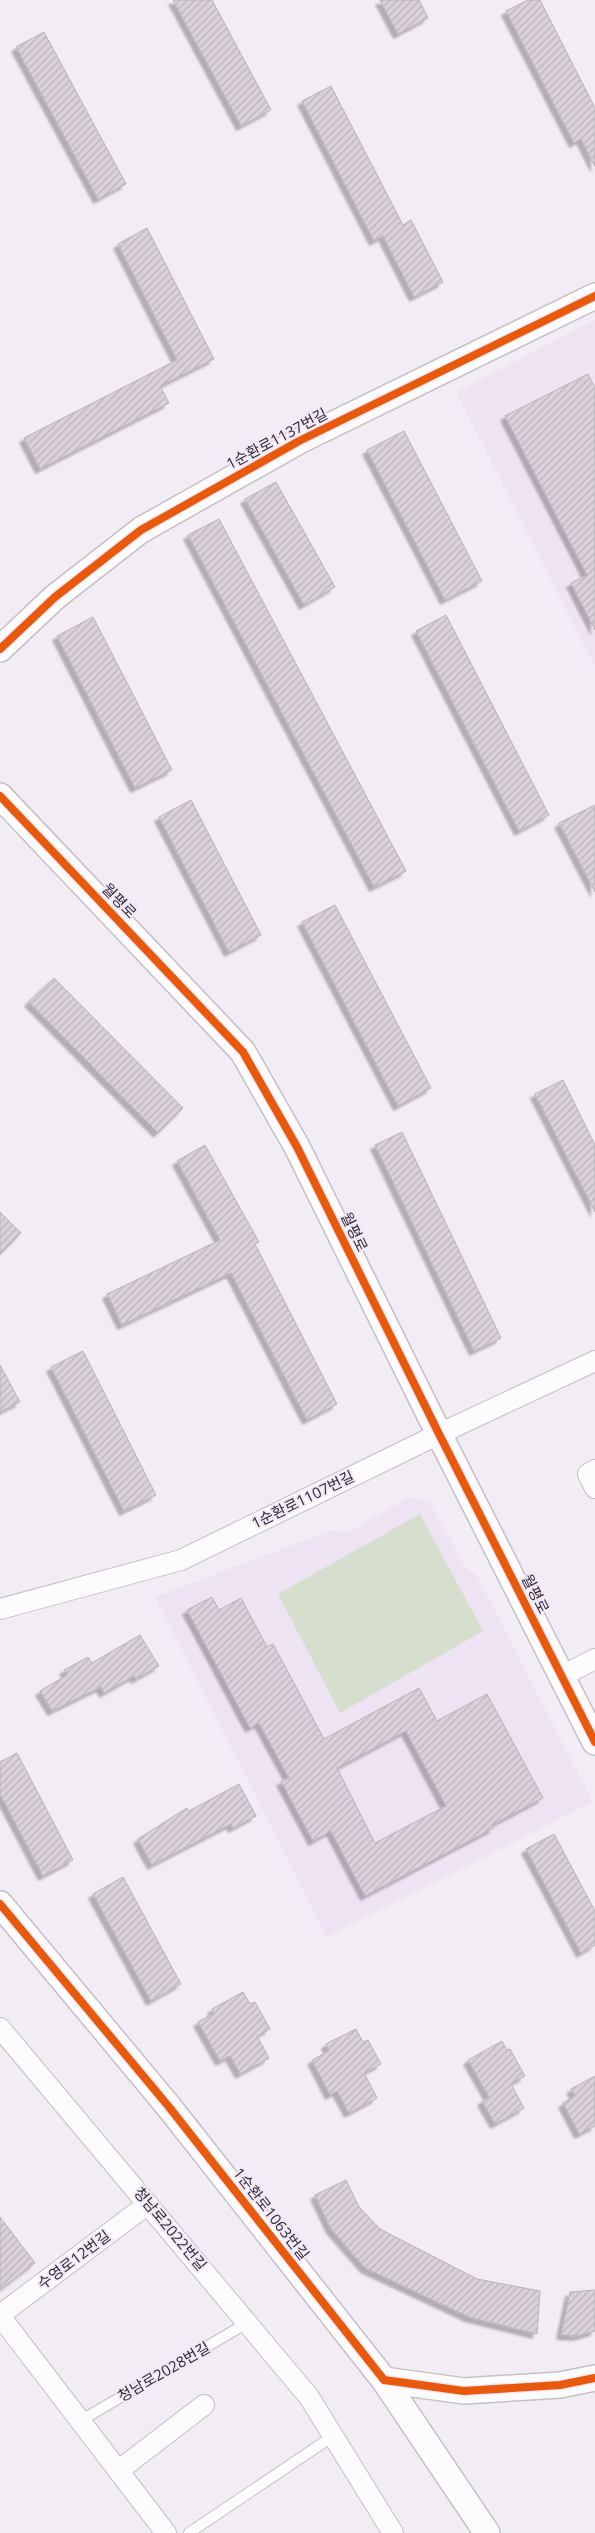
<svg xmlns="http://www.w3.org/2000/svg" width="595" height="2533" font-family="'Open Sans','Noto Sans KR',sans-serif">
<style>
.built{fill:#eee3f3}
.pitch{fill:#d6dece}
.building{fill:url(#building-hatch);stroke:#b8b3b9;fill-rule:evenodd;filter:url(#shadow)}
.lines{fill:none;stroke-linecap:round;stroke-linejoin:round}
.service-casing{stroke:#c4c0c6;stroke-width:12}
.minor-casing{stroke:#c4c0c6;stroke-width:22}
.tertiary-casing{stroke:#c4c0c6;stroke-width:28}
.service{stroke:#fdfcfd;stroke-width:10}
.minor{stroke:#fdfcfd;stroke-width:20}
.tertiary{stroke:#fdfcfd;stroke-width:25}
.cycleway-casing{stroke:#f3e8f8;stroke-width:11}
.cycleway{stroke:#e8590c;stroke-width:8}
.labels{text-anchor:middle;stroke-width:4;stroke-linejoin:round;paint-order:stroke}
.street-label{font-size:15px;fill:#302c32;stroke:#f3e8f8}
</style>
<defs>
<pattern id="building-hatch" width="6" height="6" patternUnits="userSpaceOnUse" patternTransform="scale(1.25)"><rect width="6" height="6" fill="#dad1da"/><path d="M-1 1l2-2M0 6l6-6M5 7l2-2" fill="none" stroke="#bbb4bc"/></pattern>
<filter id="shadow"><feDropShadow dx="-4.5" dy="4.5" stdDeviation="1" flood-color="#0004"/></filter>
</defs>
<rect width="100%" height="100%" fill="#f2ecf4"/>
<path class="built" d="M595,320V667L456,392Z
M410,1497L430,1502L465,1567L477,1576L593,1802L327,1937L155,1597L333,1530L348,1532Z"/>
<path class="pitch" d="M420,1514L483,1631L340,1713L278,1594Z"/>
<path class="building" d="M173,0H212L271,110L241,126Z
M380,0H419L428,18L398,34Z
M528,0H540L595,108V167L581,139L574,143L506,11Z
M44,32L126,184L98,199L16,47Z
M331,86L403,225L411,220L443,282L414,297L383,236L374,241L302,101Z
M147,228L214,359L160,386L169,403L40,469L24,438L177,360L118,244Z
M588,374L595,388V630L571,583L587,575L505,416Z
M404,431L482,581L445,600L367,450Z
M276,482L335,587L304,605L245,499Z
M219,519L406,871L374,887L188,535Z
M446,615L549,815L519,831L416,631Z
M93,617L172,770L135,788L57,636Z
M191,800L261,935L229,952L159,817Z
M595,805V892L559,823Z
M335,905L431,1088L398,1106L302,922Z
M54,978L183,1108L158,1133L29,1002Z
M563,1080L595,1145V1212L535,1094Z
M402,1132L501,1338L474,1351L375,1145Z
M205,1145L259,1242L255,1244L337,1404L307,1420L231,1273L122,1325L107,1294L220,1240L177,1161Z
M0,1212L21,1233L0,1254Z
M83,1351L156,1495L124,1511L51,1367Z
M0,1365L20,1402L0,1412Z
M212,1597L219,1610L241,1598L267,1647L273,1644L324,1739L419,1688L437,1721L487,1694L543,1798L492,1825L494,1828L365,1896L331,1831L313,1841L281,1781L289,1778L259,1723L250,1728L187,1610ZM406,1731L446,1806L375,1843L337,1768Z
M140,1635L159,1666L136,1679L134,1676L104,1693L101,1687L52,1711L40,1691L67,1675L64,1670L88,1657L92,1663Z
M17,1753L73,1860L43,1876L0,1794V1762Z
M239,1784L256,1816L233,1828L231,1824L152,1865L138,1839L187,1808L189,1811Z
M554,1834L595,1911V1945L581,1953L526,1849Z
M123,1877L181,1984L151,2001L93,1894Z
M243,1992L250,2004L255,2002L270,2029L257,2036L269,2058L240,2074L230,2056L220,2061L198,2022L214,2013L212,2009Z
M356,2029L363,2042L368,2040L381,2064L364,2073L377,2098L349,2113L337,2091L330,2095L312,2060L329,2051L326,2044Z
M502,2041L507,2050L510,2049L525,2076L511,2084L524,2108L495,2124L482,2101L489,2097L468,2060Z
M595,2076V2126L579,2134L563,2103L575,2096L571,2089Z
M346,2180L359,2207L380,2229L477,2279L540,2291L537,2334L469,2317L365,2268L331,2229L315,2195Z
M0,2217L35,2263L0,2290Z
M595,2290V2331L577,2336L561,2335L570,2292Z"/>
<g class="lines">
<defs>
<path id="service" d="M80,2421L247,2323
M189,2533L333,2436"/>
<path id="minor" d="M595,1470L588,1474L595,1488
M0,1609L181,1560L439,1434L595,1361
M562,1676L595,1659
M0,2028L309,2397L393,2533
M0,2315L148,2204
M0,2316L166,2533
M118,2471L204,2405"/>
<path id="tertiary" d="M0,649L55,597L141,530L299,441L595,296
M0,796L243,1052L297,1147L439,1434L595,1742
M0,1904L169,2107L384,2380L464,2391L560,2385L595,2378
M384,2380L487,2533"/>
</defs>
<use href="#service" class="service-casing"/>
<use href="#minor" class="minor-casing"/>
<use href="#tertiary" class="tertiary-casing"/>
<use href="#service" class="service"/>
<use href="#minor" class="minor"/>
<use href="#tertiary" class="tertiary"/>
<defs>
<path id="cycleway" d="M0,649L55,597L141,530L299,441L595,296
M0,796L243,1052L297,1147L439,1434L595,1742
M0,1904L169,2107L384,2380L464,2391L560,2385L595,2378"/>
</defs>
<use href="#cycleway" class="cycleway-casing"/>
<use href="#cycleway" class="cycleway"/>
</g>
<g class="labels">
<g class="street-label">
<text transform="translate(277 439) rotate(-28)" y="5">1순환로1137번길</text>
<text transform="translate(119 901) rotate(46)" y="5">월평로</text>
<text transform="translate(354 1232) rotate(64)" y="5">월평로</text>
<text transform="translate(303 1500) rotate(-26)" y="5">1순환로1107번길</text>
<text transform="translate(535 1594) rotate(63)" y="5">월평로</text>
<text transform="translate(271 2214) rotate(52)" y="5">1순환로1063번길</text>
<text transform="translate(170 2229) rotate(50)" y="5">청남로2022번길</text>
<text transform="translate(74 2260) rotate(-37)" y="5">수영로12번길</text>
<text transform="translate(164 2372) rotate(-30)" y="5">청남로2028번길</text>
</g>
</g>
</svg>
